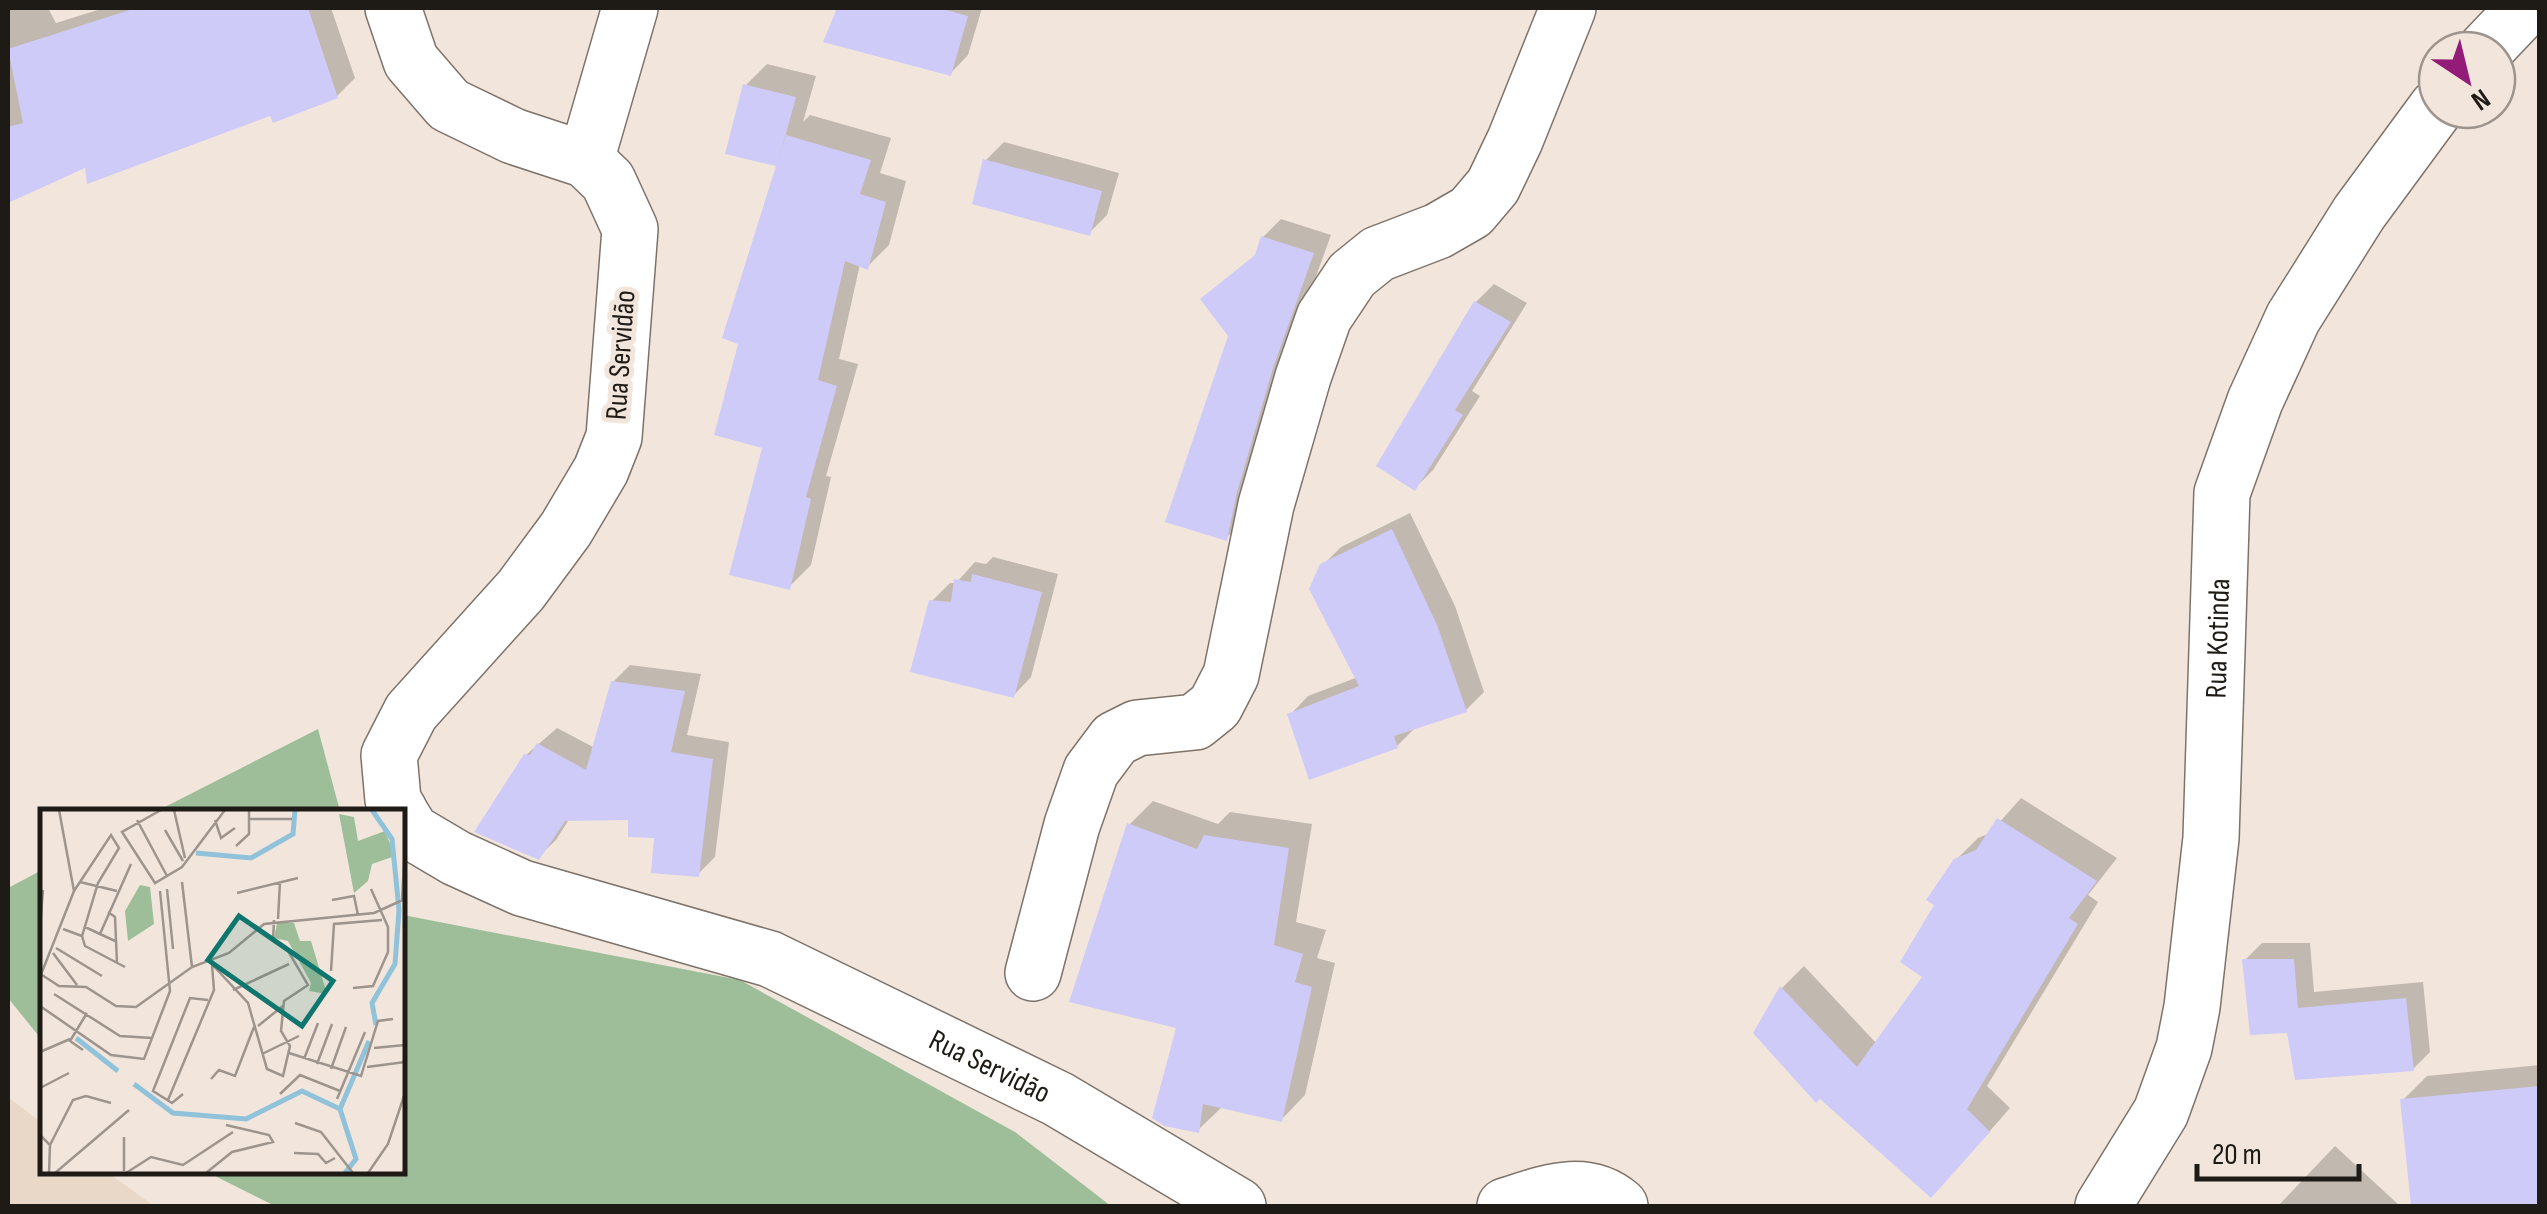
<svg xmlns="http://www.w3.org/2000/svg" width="2547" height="1214" font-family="'Sofia Sans Condensed',sans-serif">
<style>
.built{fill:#e9d7c8}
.forest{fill:#9dbe99}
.shadow{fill:#0003}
.building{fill:#cfcbf8}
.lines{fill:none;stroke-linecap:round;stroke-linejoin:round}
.minor-casing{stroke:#7e736a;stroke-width:58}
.minor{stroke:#fff;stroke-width:55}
.labels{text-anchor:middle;stroke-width:10;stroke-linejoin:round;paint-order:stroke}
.street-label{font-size:30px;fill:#1e1a16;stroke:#f2e6dc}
.inset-river{fill:none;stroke:#90c2da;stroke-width:5}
.inset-road{fill:none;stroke:#9d948d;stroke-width:2.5}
.view{fill:#0f766e;fill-opacity:0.15;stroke:#0f766e;stroke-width:5}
.inset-edge{fill:none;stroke:#1e1a16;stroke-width:5}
</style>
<rect width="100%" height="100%" fill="#f2e6dc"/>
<path class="built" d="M8,1097L42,1123V1172H107L154,1206H8Z"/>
<path class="forest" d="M318,729L340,811H157Z
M42,870V1040L8,998V888Z
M403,915L740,980L1015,1132L1111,1206H275L207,1172H402Z"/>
<path class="shadow" d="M8,8H48L56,23L104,8H331L355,78L337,96L87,164L8,200Z
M839,8H982L968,55L950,74L826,40Z
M767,64L816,76L803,122L810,115L891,138L880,173L906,181L889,245L867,267L860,264L839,359L858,364L826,476L831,477L811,565L789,587L765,447L741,343L780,165L745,86Z
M1004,142L1119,173L1107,215L1089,233L986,160Z
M1281,219L1331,235L1290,348L1244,520L1226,538L1231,336L1204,299L1259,252L1263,237Z
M1494,284L1527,303L1472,391L1480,396L1433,470L1415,488L1380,466L1476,302Z
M1410,513L1455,606L1484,692L1466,710L1415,728L1397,746L1290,715L1308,696L1358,677L1322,566L1341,547Z
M993,557L1058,574L1031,677L1013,696L932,601L950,583H956L975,562L986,564Z
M630,665L701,674L687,735L729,742L715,857L698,874L630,817L570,818L556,840L538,857L526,755L557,728L595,748L613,682Z
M2021,798L2117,858L2088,895L2098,902L1987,1086L2010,1108L1953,1173L1756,1032L1782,988L1804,966L1877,1044L1926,976L1938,904L1956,860L1978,838L1990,833Z
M1153,801L1218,824L1230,812L1312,824L1296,922L1326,930L1317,958L1335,963L1305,1095L1281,1120L1223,1106L1198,1130L1179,1027L1129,825Z
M2262,943H2310L2314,992L2423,982L2430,1052L2413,1069L2290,1030L2245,960Z
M2540,1065V1206H2414L2403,1100L2427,1076Z
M2335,1146L2400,1206H2278Z"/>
<path class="building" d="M136,8H308L338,98L273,123L270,116L87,184L85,168L8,203V127L23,123L8,49Z
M837,8H938L968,16L951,76L823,42Z
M743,84L796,97L779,159L786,135L871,160L860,194L886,202L868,270L845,261L818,380L837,386L806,497L811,499L790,590L729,575L762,448L714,435L738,344L722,338L776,166L725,154Z
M983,159L1102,191L1090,236L972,204Z
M1261,236L1314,253L1273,368L1236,496L1227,541L1165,522L1228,336L1200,299L1255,255Z
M1474,301L1511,322L1455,410L1463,415L1415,491L1376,466Z
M1392,529L1437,625L1467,712L1394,736L1398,748L1309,780L1287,714L1359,686L1309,589L1320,564Z
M972,574L1042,592L1014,698L910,672L929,600L951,602L954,579L971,582Z
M611,681L685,691L671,752L713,759L699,877L651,873L654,838L628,837V820L565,821L539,860L474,832L524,754L530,755L537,743L586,770Z
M1997,818L2097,881L2069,918L2078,924L1967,1109L1990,1132L1931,1198L1820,1099L1816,1103L1753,1033L1780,986L1857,1067L1922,977L1900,962L1934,905L1926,900L1954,859L1976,850Z
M1127,823L1197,849L1204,835L1289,848L1274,945L1303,954L1295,982L1312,987L1282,1122L1203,1104L1199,1133L1164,1126L1152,1118L1176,1028L1069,1002Z
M2242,959H2294L2298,1008L2406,998L2414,1071L2295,1080L2287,1033L2250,1035Z
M2540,1086V1206H2411L2400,1099Z"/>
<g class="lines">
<defs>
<g id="minor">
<path d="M393,8L411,61L449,105L513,136L586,160L608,181L630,229L614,437L601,470L566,529L521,590L411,712L389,755L393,800L400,812"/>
<path d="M2485,50L2525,8"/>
<path d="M586,160L630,8"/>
<path id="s1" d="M402,816L412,832L456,858L522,888L770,959L1058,1099L1238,1206"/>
<path d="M1033,973L1072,825L1091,771L1115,739L1137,728L1195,722L1215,706L1231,675L1266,505L1303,377L1324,317L1352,275L1378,254L1438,231L1471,212L1493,186L1515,140L1568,8"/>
<path d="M1505,1206C1544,1194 1585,1176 1620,1206"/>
<path id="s2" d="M2103,1206L2161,1112L2184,1048L2192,1007L2211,838L2222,493L2255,401L2293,318L2359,213L2437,107"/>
</g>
</defs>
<use href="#minor" class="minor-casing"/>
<use href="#minor" class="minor"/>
</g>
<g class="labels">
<g class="street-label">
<text transform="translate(620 355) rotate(-86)" y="10">Rua Servidão</text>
<text dy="10" stroke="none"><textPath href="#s2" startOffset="590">Rua Kotinda</textPath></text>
<text dy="10" stroke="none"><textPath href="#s1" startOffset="645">Rua Servidão</textPath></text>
</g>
</g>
<g transform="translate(40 809)">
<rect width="365" height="365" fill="#f2e6dc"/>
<path d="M299,5L314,8L318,32L345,22L355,47L332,55L328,72L314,84ZM100,76L110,78L114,115L88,132L85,102ZM237,114H254L260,132H271L287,185L269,182L271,174L248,132L234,129Z" fill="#9dbe99"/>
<path class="inset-river" d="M332,1L352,30L359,101L355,155L332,194L336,216M156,44L211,49L253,25L255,1M36,229L78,262M94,275L133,304L206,310L262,282L300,300M305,364L316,350L300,300L329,232"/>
<path class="inset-road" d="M121,1L82,23L115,74L142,58L185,1M134,1L145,49M209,10H252M97,11L127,67M175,11L181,29L195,19M125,21L143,52M196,37L209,25V1M40,73L77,82M142,73L152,158M127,80L133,140M197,84L258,69M292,91L314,87L318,106M362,92L365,32M68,103L75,108L77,154M238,110L240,73M0,118L3,81M45,118L75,132M23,120L42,127L58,74L79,39L71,26L34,82M60,125L91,55M42,127L45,137L85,158M16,139L62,167M13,144L37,176M169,152L208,194L227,260L243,267L250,237L241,222L244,192L268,176L247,140L233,132L234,111M291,162L294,115L342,111M2,166L19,177L46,178L76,197L96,198L152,158L189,144L224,115L334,104L365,90M0,168L34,82L19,1M313,179L333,177L348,143V118L331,80M193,181L249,155M14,185L80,227L112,229M0,197L71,246L104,250L130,182L120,82M218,217L244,196M334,239L365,236M43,241L30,232L47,204M0,243L30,230M249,244L321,267L338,212L353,210M222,245L259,227M264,250L278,214M277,255L292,215M327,258L365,253M291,260L306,218M171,270L179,261L195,267L214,218M0,279L29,264M143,285L132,294L113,282L150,189L168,191M240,285L260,266L300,282M297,290L325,223M128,291L174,181L172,156M255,314L281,323L313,364M0,326L10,336L9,364M84,328V362M10,336L33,291L46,287L71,294M254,344L278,345L286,354L295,349M15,364L89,301M86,364L111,348L143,356L193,323M166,364L192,343L233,333L229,326L186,316M328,364L348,335L365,284"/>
<path class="view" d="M199,107L293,172L262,217L168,151Z"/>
<rect width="365" height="365" class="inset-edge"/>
</g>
<rect width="2547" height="1214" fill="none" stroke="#1e1a16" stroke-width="20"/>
<g transform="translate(2467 80) rotate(145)"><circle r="48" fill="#f2e6dc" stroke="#9d948d" stroke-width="2.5"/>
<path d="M0-8L18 38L0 25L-18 38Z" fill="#931c79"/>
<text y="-15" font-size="28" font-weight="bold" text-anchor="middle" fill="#1e1a16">N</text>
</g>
<path d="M2197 1164v15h162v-15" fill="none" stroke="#1e1a16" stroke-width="5"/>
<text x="2212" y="1164" font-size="30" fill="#1e1a16" stroke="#f2e6dc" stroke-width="8" paint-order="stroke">20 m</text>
</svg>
